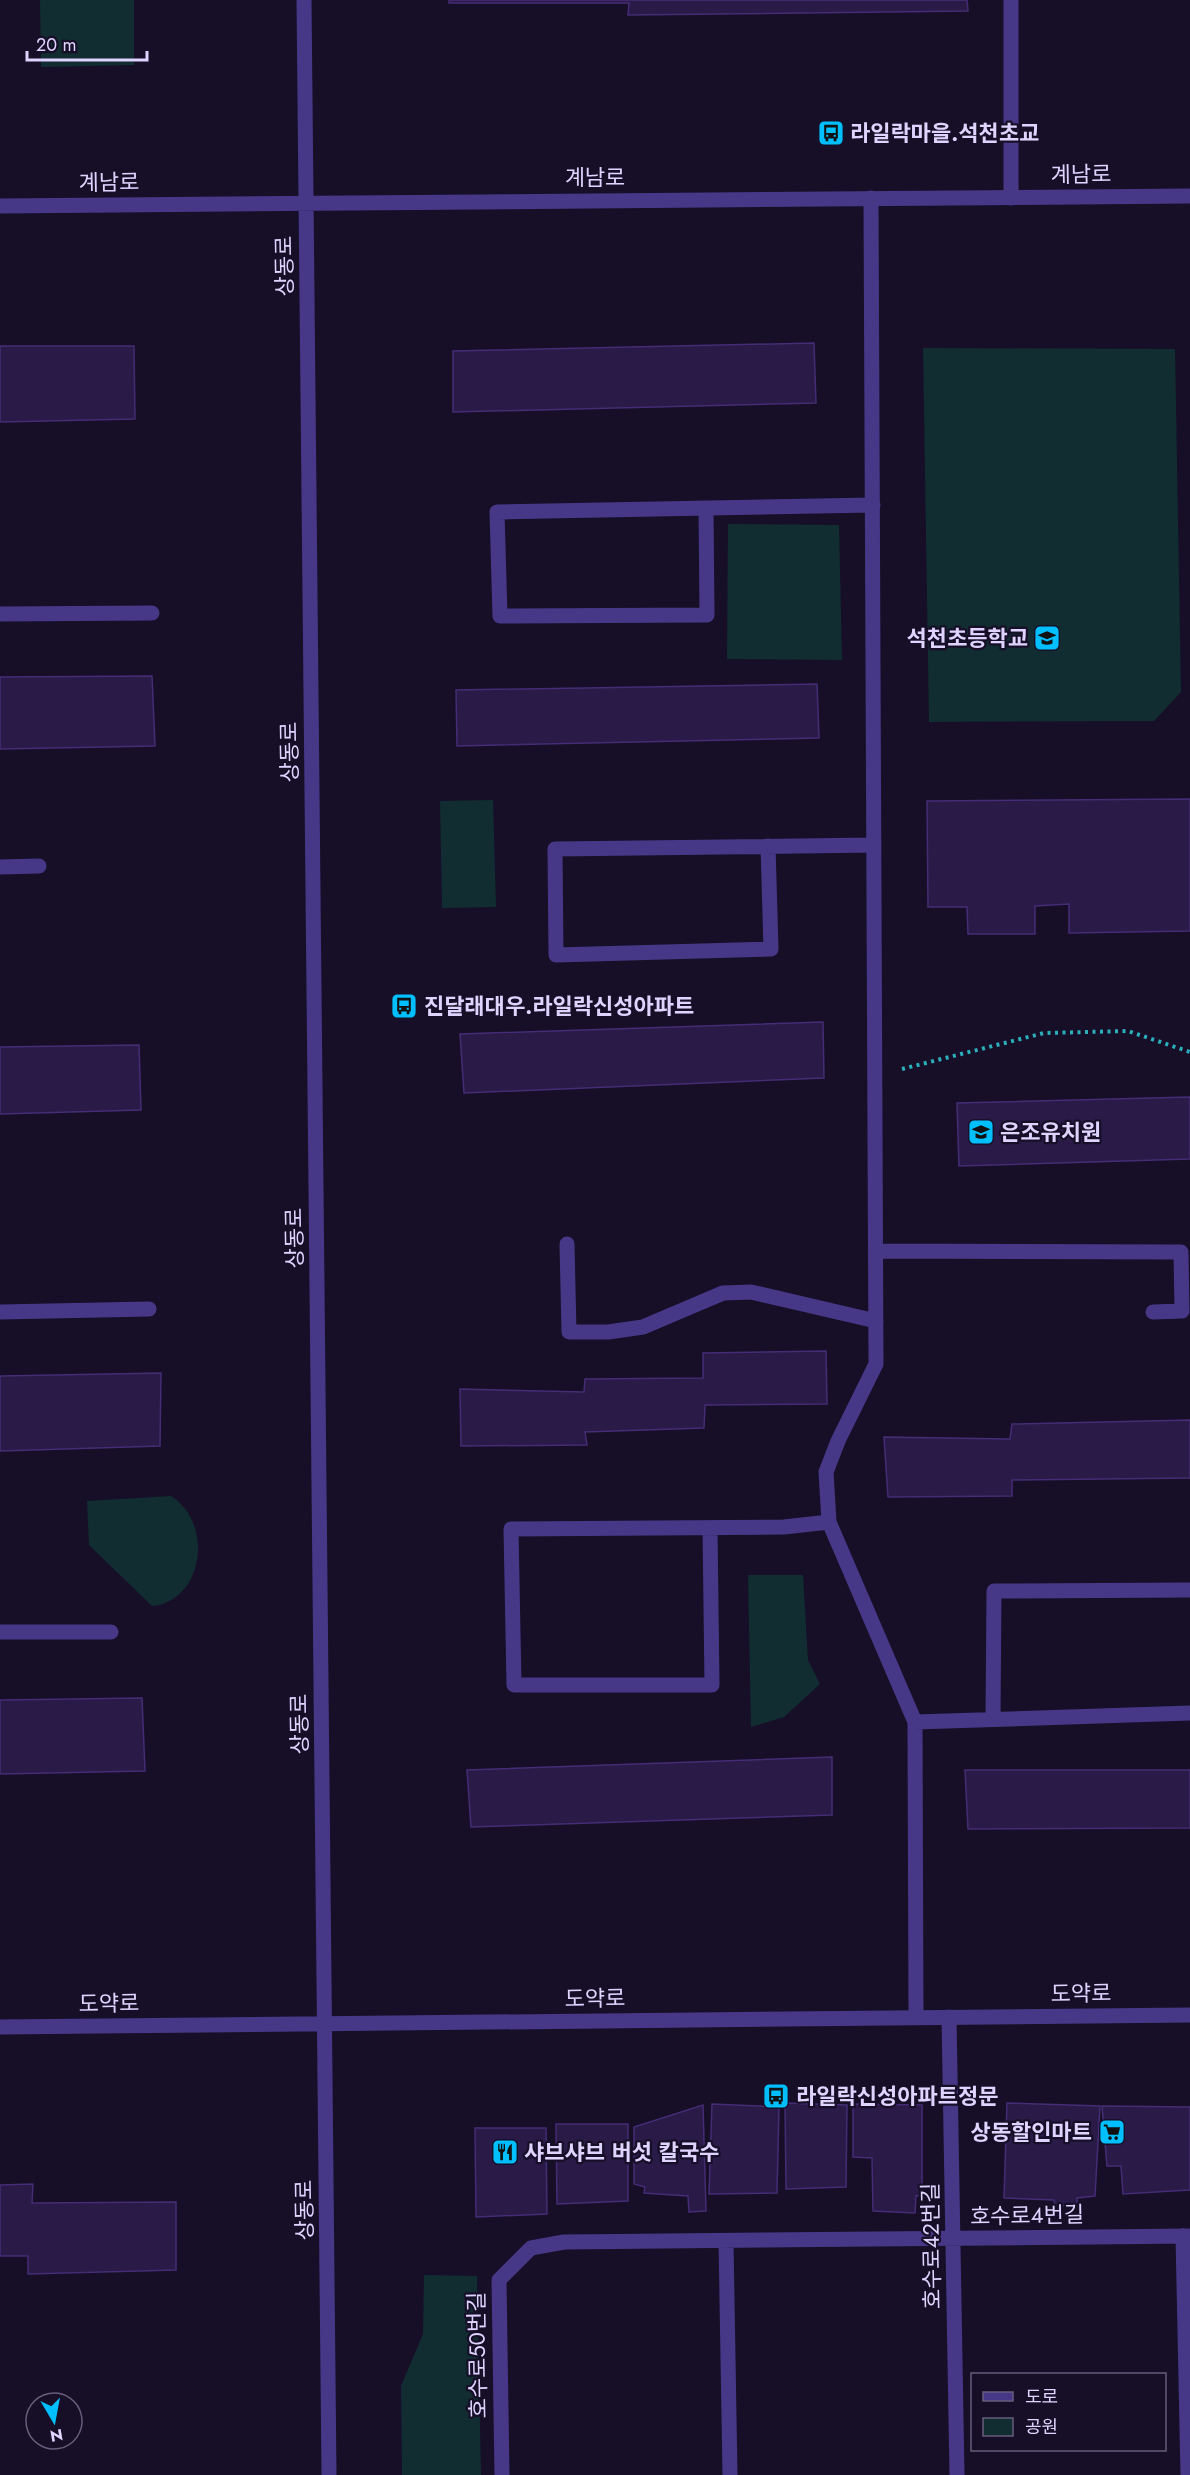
<svg xmlns="http://www.w3.org/2000/svg" width="1190" height="2475" font-family="Jost,'Noto Sans KR',sans-serif">
<style>
.green{fill:#112d31}
.building{fill:#2a1a48;stroke:#452c75;stroke-width:1.5}
.lines{fill:none;stroke-linecap:round;stroke-linejoin:round}
.path{stroke:#2caebb;stroke-width:4;stroke-dasharray:3 4.5;stroke-linecap:butt}
.service{stroke:#473887;stroke-width:15}
.minor{stroke:#473887;stroke-width:15}
.tertiary{stroke:#473887;stroke-width:15}
.labels{text-anchor:middle;stroke-width:4.5;stroke-linejoin:round;paint-order:stroke}
.poi-label{font-size:22px;font-weight:bold;fill:#dfd4ff;stroke:#160f27;text-anchor:start}
.street-label{font-size:22px;fill:#dfd4ff;stroke:#160f27}
</style>
<rect width="100%" height="100%" fill="#160f27"/>
<path class="green" d="M40,0H134V65L41,67Z
M923,348L1175,349L1181,692L1154,721L929,722Z
M728,524L839,525L842,660L727,659Z
M493,800L496,907L442,908L440,801Z
M171,1496C214,1523 204,1601 152,1606L89,1545L87,1501Z
M748,1575H803L808,1660L820,1684L784,1717L751,1727Z
M424,2275L477,2276L481,2475H402L401,2386L423,2334Z"/>
<path class="building" d="M449,0H967L968,11L628,15L629,3H449Z
M814,343L816,403L453,412V351Z
M0,346H134L135,419L0,422Z
M152,676L155,746L0,749V677Z
M817,684L819,738L457,746L456,690Z
M1190,799V931L1069,933V904L1035,906V934H968L967,907H928L927,801Z
M823,1022L824,1078L464,1093L460,1034Z
M139,1045L141,1110L0,1114V1047Z
M1190,1097V1159L959,1166L957,1103Z
M826,1351L827,1404L705,1405L704,1428L585,1432L587,1445L461,1446L460,1389L584,1392L585,1379L703,1378V1353Z
M161,1373L160,1446L0,1451V1376Z
M1190,1420V1478L1012,1480V1496L888,1497L884,1437L1010,1439L1012,1424Z
M142,1698L145,1771L0,1774V1700Z
M832,1757V1815L471,1827L467,1770Z
M965,1770H1190V1828L968,1829Z
M785,2103L847,2105L846,2187L786,2189Z
M1007,2103L1100,2106L1095,2196L1077,2198V2206H1055L1054,2200L1004,2198Z
M712,2104L779,2107L777,2193L709,2194Z
M853,2104L922,2105V2195L916,2196L915,2213L873,2211L872,2158L853,2157Z
M703,2105L706,2211L689,2212L688,2196L644,2193L645,2187L634,2184V2127Z
M1102,2106L1190,2107V2190L1123,2194L1121,2166H1107Z
M556,2124H628V2201L557,2204Z
M475,2128H546L547,2214L476,2217Z
M33,2184L32,2203L176,2202V2270L28,2274V2256H0V2185Z"/>
<g class="lines">
<path class="path" d="M902,1069L1044,1033L1128,1031L1190,1052"/>
<path class="service" d="M871,198L876,1364L838,1441L826,1472L829,1522L915,1722L916,2017
M706,508L707,615L500,616L497,512L873,505
M0,614L152,613
M768,846L771,949L556,955L555,849L874,845
M0,867L39,866
M567,1244L569,1332H608L643,1327L723,1293L751,1292L876,1321
M876,1251L1181,1252L1182,1311L1153,1312
M0,1312L149,1309
M710,1528L712,1685H514L511,1529L784,1527L829,1522
M0,1632H111
M993,1718L994,1591L1190,1590
M915,1722L1190,1713"/>
<path class="minor" d="M1011,198V0
M949,2017L957,2475
M1183,2236L1188,2475
M726,2241L730,2475
M502,2475L499,2280L531,2248L564,2242L1190,2236"/>
<path class="tertiary" d="M304,0L329,2475
M0,206L1190,196
M0,2027L1190,2015"/>
</g>
<defs>
<symbol id="bus-square" viewBox="-11 -11 22 22"><rect x="-9" y="-9" width="18" height="18" rx="4" fill="#00bfff" stroke="#160f27"/><path d="M-5-6H5V4H4V6H2V4H-2V6H-4V4H-5ZM-3.5-4V0h7V-4ZM-3.5 1.2v1.5H-2V1.2ZM2 1.2v1.5H3.5V1.2Z" fill="#111"/></symbol>
<symbol id="school-square" viewBox="-11 -11 22 22"><rect x="-9" y="-9" width="18" height="18" rx="4" fill="#00bfff" stroke="#160f27"/><path d="M0-5L7-2L0 1L-7-2ZM-4 1L0 2.5L4 1V4Q0 6-4 4Z" fill="#111"/></symbol>
<symbol id="supermarket-square" viewBox="-11 -11 22 22"><rect x="-9" y="-9" width="18" height="18" rx="4" fill="#00bfff" stroke="#160f27"/><path d="M-6-5.5h2.5l.6 2H6L4.5 2H-2.5L-4.4-4H-6ZM-1.5 3.2a1.3 1.3 0 1 0 .1 0ZM3 3.2a1.3 1.3 0 1 0 .1 0Z" fill="#111"/></symbol>
<symbol id="restaurant-square" viewBox="-11 -11 22 22"><rect x="-9" y="-9" width="18" height="18" rx="4" fill="#00bfff" stroke="#160f27"/><path d="M-5-6h1v4h1v-4h1v4h1v-4h1v5L-1.5 .5V6h-2V.5L-5-1ZM5-6V6H3V1.5H1.5Q1.5-4 5-6Z" fill="#111"/></symbol>
</defs>
<g fill-rule="evenodd">
<use href="#bus-square" x="816" y="118" width="30" height="30"/>
<use href="#school-square" x="1032" y="623" width="30" height="30"/>
<use href="#bus-square" x="389" y="991" width="30" height="30"/>
<use href="#school-square" x="966" y="1117" width="30" height="30"/>
<use href="#bus-square" x="761" y="2081" width="30" height="30"/>
<use href="#supermarket-square" x="1097" y="2117" width="30" height="30"/>
<use href="#restaurant-square" x="490" y="2137" width="30" height="30"/>
</g>
<g class="labels">
<g class="poi-label">
<text x="850" y="141">라일락마을.석천초교</text>
<text x="1028" y="646" text-anchor="end">석천초등학교</text>
<text x="424" y="1014">진달래대우.라일락신성아파트</text>
<text x="1000" y="1140">은조유치원</text>
<text x="796" y="2104">라일락신성아파트정문</text>
<text x="1092" y="2140" text-anchor="end">상동할인마트</text>
<text x="524" y="2160">샤브샤브 버섯 칼국수</text>
</g>
<g class="street-label">
<text transform="translate(1081 174) rotate(-1)" y="8">계남로</text>
<text x="595" y="185">계남로</text>
<text transform="translate(109 182) rotate(-1)" y="8">계남로</text>
<text transform="translate(284 266) rotate(-91)" y="8">상동로</text>
<text transform="translate(289 752) rotate(-91)" y="8">상동로</text>
<text transform="translate(294 1238) rotate(-91)" y="8">상동로</text>
<text transform="translate(299 1724) rotate(-91)" y="8">상동로</text>
<text transform="translate(1081 1993) rotate(-1)" y="8">도약로</text>
<text transform="translate(595 1998) rotate(-1)" y="8">도약로</text>
<text transform="translate(109 2003) rotate(-1)" y="8">도약로</text>
<text transform="translate(304 2210) rotate(-91)" y="8">상동로</text>
<text transform="translate(1027 2215) rotate(-1)" y="8">호수로4번길</text>
<text transform="translate(931 2246) rotate(-91)" y="8">호수로42번길</text>
<text transform="translate(477 2355) rotate(-91)" y="8">호수로50번길</text>
</g>
</g>
<rect x="971" y="2373" width="195" height="78" fill="#160f27" stroke="#665e7d" stroke-width="1.5"/>
<rect x="983" y="2392" width="30" height="9" fill="#473887" stroke="#665e7d" stroke-width="1.5"/>
<text x="1025" y="2403" font-size="18" fill="#dfd4ff">도로</text>
<rect x="983" y="2418" width="30" height="18" fill="#112d31" stroke="#665e7d" stroke-width="1.5"/>
<text x="1025" y="2433" font-size="18" fill="#dfd4ff">공원</text>
<g transform="translate(54 2421) rotate(170)"><circle r="28" fill="#160f27" stroke="#665e7d" stroke-width="1.5"/>
<path d="M0-4.5L10 22L0 15L-10 22Z" fill="#00bfff"/>
<text y="-9" font-size="16" font-weight="bold" text-anchor="middle" fill="#dfd4ff">N</text>
</g>
<path d="M27 51v9h120v-9" fill="none" stroke="#dfd4ff" stroke-width="3"/>
<text x="36" y="51" font-size="18" fill="#dfd4ff" stroke="#160f27" stroke-width="4.5" paint-order="stroke">20 m</text>
</svg>
